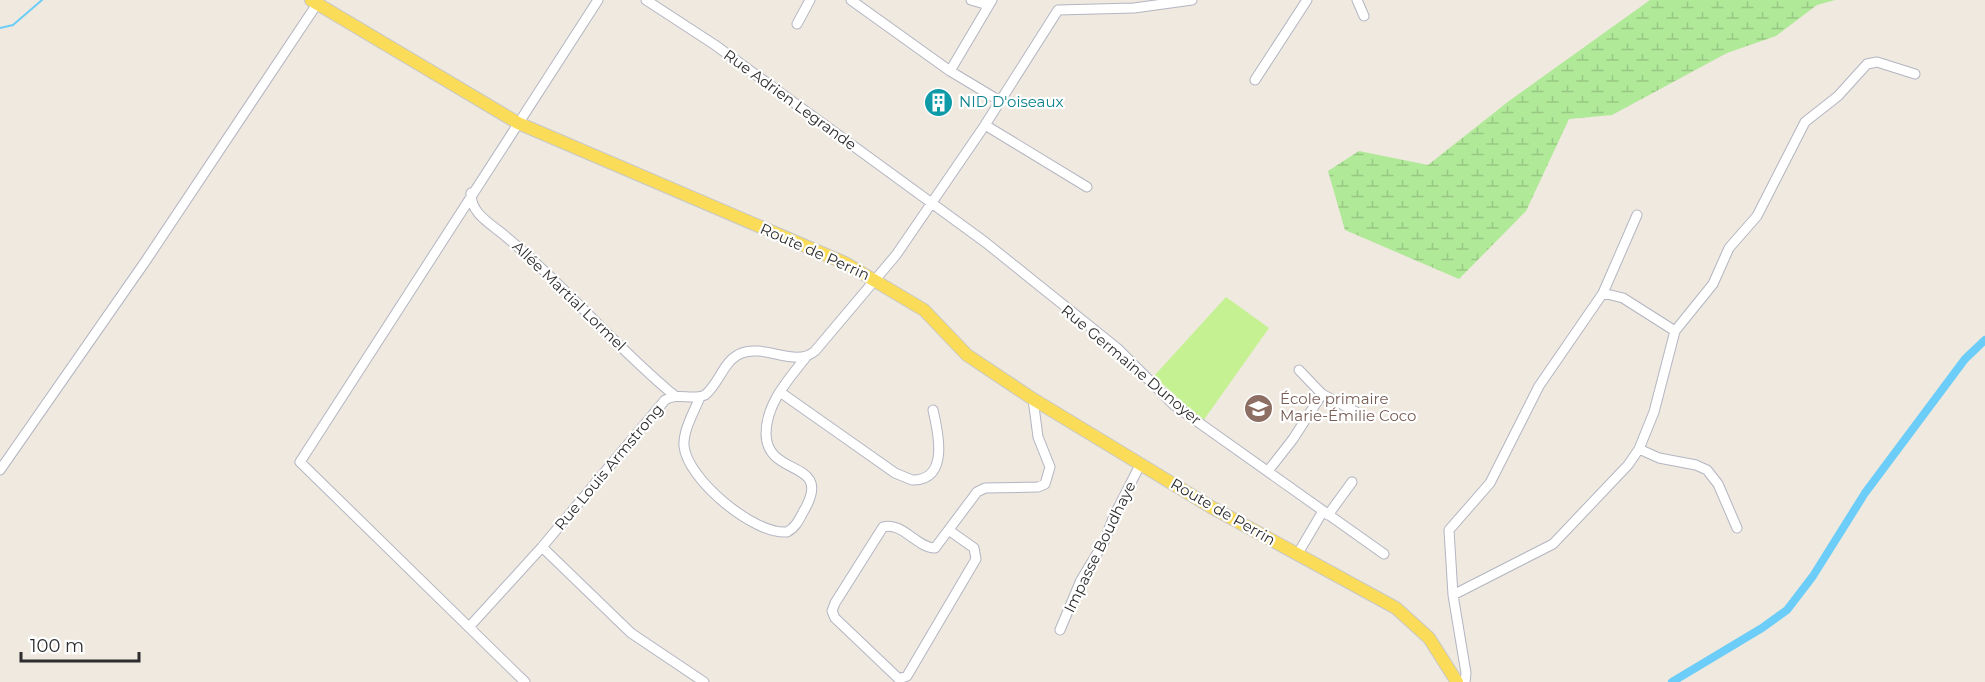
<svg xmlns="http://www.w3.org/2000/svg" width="1985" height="682" font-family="Montserrat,sans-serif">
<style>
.wetland{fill:url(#wetland-marsh)}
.pitch{fill:#c5f193}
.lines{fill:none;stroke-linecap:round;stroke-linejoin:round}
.stream{stroke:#6ccdf8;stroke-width:2}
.canal{stroke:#6ccdf8;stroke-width:8}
.minor-casing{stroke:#b3b5c2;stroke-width:11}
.major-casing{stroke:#c8c8c8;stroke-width:14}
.minor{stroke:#fff;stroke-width:9}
.major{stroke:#fbdc58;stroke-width:12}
.labels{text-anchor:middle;stroke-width:4.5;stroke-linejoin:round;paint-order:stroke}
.street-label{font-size:15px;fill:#2d2d2d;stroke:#fff}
.culture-label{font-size:15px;fill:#0d838f;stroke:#fff;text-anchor:start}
.education-label{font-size:15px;fill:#785e54;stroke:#fff;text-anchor:start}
</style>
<defs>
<pattern id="wetland-marsh" width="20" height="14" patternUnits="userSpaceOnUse" patternTransform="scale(1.5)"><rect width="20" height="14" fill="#b0e998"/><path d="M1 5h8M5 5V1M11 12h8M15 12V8" fill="none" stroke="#98c883"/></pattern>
</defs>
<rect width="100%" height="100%" fill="#efe9df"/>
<path class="wetland" d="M1650,0H1835L1817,5L1776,36L1727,53L1612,115L1569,119L1526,211L1459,279L1345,230L1328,171L1359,151L1428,165L1509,101Z"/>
<path class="pitch" d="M1226,297L1269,328L1203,421L1154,376Z"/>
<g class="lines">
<path class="stream" d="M0,28L13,25L42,0"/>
<path class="canal" d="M1672,682L1762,628L1787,610L1813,576L1865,493L1965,359L1985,340"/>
<defs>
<path id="minor" d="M646,0L715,45L985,242L1117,348L1174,405L1384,554
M851,0L950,71L1000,101
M971,0L988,5
M1357,0L1364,16
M1058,10L1134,8L1192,0
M797,24L810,0
M950,71L992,0
M1255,80L1307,0
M985,125L1087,187
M471,193C470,213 491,224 504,235C564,284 614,346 675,396
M1603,293L1623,298L1675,331
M1299,370L1322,394L1362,415
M780,392L895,473L912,480C950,481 938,431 933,410
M700,397C694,412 683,430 684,446C687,479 754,535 787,532C797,527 800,517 806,507C831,459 767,478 766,434C766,403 789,379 806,357
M1639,449L1659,458L1696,465L1707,470L1718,484L1737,528
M0,470L147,259L317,4
M1268,471L1293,439L1322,394
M1328,515L1352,482
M950,531L974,548L976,559L907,676L899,679L835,618L832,611L835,603L883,527C902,521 917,548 935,548L977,492L985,488L1038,487L1045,484L1050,467L1038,437L1033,399
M542,547L631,633L704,682
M1297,555L1323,511
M1453,595L1553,544L1628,465L1639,449L1654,412L1675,331L1713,284L1729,248L1757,216L1805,122L1838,96L1867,64L1877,62L1915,74
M470,626L542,547L665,400C678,392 692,401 705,395C720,383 723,360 742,353C765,344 796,368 815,351L896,255L985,125L1058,10
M1060,630L1081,580L1104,542L1114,516L1141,463
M525,682L300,462L598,0
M1465,682L1466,673L1453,595L1449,530L1490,483L1539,386L1603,293L1637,215"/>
<path id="major" d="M311,0L518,123L845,263L924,310L967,355L1033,399L1211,507L1396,608L1429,638L1457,682"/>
</defs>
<use href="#minor" class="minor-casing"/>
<use href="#major" class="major-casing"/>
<use href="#minor" class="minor"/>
<use href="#major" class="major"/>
</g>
<defs>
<symbol id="building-disc" viewBox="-11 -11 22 22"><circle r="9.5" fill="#0f9aa8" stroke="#fff"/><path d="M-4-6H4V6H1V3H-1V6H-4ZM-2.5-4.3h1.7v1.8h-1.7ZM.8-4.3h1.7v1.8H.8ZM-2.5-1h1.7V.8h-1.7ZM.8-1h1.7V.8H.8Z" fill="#fff"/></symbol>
<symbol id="school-disc" viewBox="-11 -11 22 22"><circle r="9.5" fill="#8d6e63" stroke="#fff"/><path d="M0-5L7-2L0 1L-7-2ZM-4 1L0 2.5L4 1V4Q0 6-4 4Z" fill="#fff"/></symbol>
</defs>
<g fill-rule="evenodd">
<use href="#building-disc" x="922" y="86" width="33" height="33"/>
<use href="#school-disc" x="1242" y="392" width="33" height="33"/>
</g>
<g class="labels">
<g class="street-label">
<text transform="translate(790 100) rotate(36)" y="5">Rue Adrien Legrande</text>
<text transform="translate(815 252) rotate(24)" y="5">Route de Perrin</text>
<text transform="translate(569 296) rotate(44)" y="5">Allée Martial Lormel</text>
<text transform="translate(1131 365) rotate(40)" y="5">Rue Germaine Dunoyer</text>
<text transform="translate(609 467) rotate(-50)" y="5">Rue Louis Armstrong</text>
<text transform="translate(1223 512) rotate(30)" y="5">Route de Perrin</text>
<text transform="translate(1100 547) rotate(-64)" y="5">Impasse Boudhaye</text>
</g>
<g class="culture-label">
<text x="959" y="107">NID D'oiseaux</text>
</g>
<g class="education-label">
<text x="1280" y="404">École primaire<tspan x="1280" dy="17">Marie-Émilie Coco</tspan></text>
</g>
</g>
<path d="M21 652v9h118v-9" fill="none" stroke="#2d2d2d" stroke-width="3"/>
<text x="30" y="652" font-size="18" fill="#2d2d2d" stroke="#ffffff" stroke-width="4.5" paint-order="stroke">100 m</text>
</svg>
